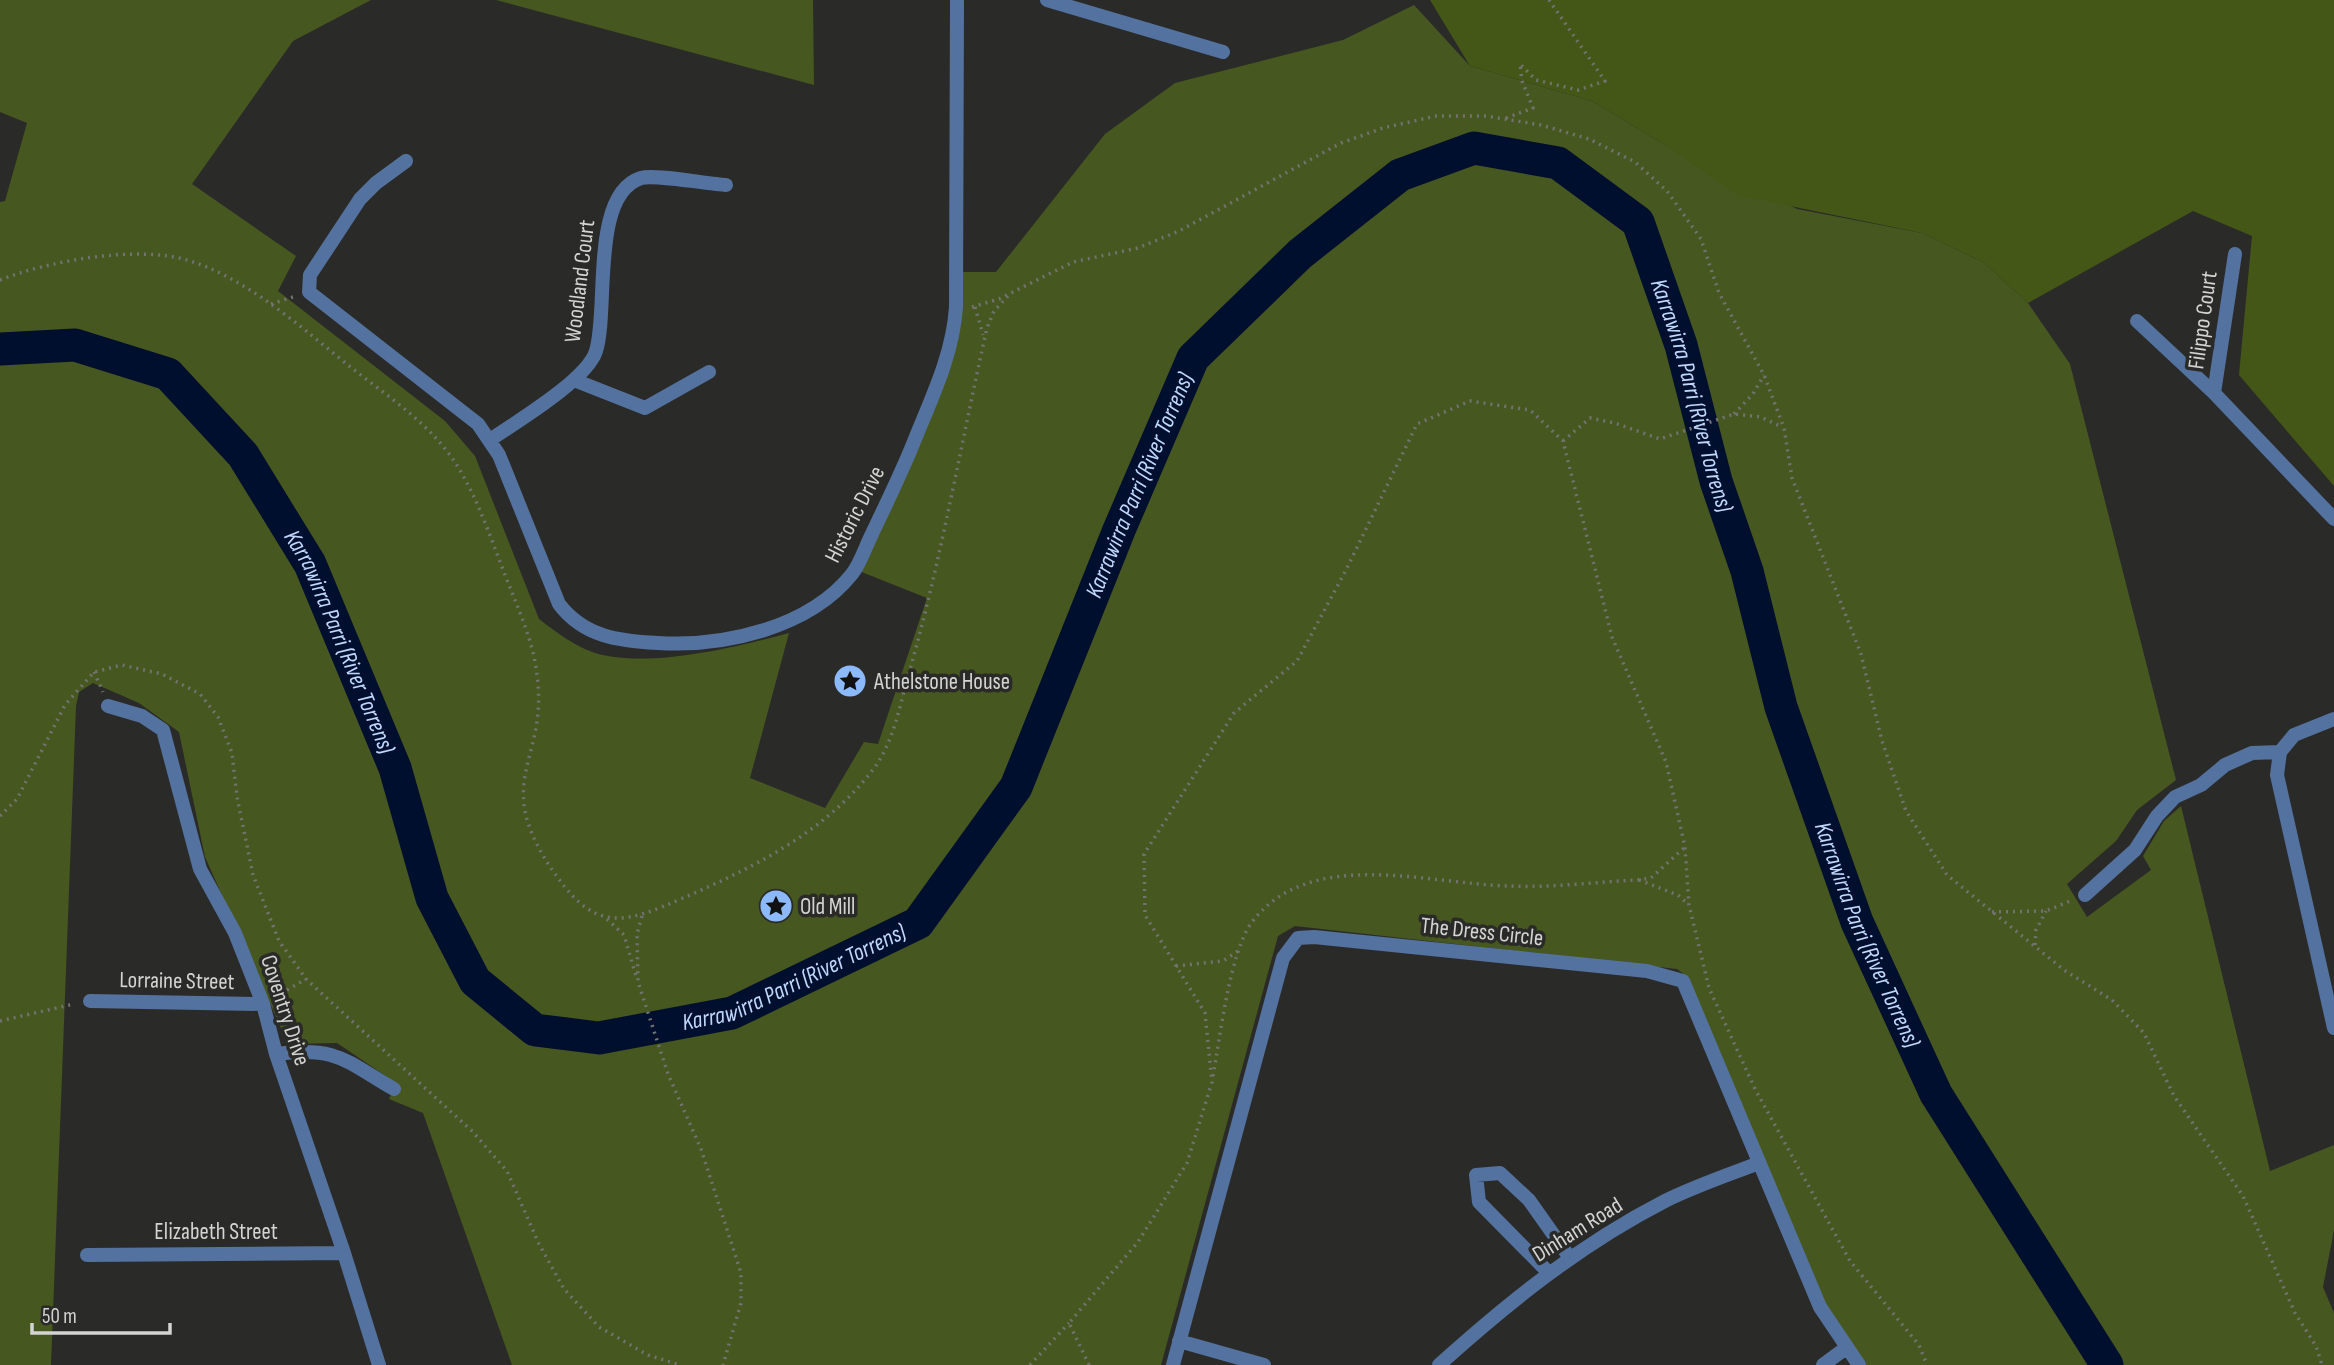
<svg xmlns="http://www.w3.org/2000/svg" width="2334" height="1365" font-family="'Sofia Sans Condensed',sans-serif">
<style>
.green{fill:#475720}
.forest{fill:#455717}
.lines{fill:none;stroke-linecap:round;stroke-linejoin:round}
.river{stroke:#000f2e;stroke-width:33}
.path{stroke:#727371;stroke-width:3.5;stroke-dasharray:2 5;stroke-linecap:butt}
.street{stroke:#54729f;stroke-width:14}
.labels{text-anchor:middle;stroke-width:7;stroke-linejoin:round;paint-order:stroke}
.street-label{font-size:23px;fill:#d4d4d3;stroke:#2a2b28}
.poi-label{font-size:23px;fill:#d4d4d3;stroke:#2a2b28;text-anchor:start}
.water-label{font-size:24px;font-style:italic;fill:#bed7fb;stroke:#2a2b28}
</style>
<rect width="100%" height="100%" fill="#2a2b28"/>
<path class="green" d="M0,0H371L293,41L192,184L296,256L278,291L445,421L475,456L539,619C556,632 576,647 595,653C649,669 736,647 789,633L750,778L825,808L864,742L878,744L927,598L859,571L957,330L959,272H996L1105,134L1175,83L1343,40L1414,5L1470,66L1592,101L1665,145L1797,209L1922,233L1983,262L2028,303L2070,364L2176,780L2137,810L2116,841L2067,884L2087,917L2151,870L2143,856L2164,821L2181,806L2270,1171L2334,1145V1230L2323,1287L2334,1313V1365H1864L1824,1305L1688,977L1677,969L1295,926L1278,936L1161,1365H512L423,1113L389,1099L396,1083L337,1043L288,1044L205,857L179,732L139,703L93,683L79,692L76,706L51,1365H0V202L5,201L27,123L0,112Z
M496,0H813L814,85Z"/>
<path class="forest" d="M1430,0H2334V486L2239,375L2252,236L2193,211L2028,303L1983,262L1922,233L1737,195L1665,145L1592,101L1470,66Z"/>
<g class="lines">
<path class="river" id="s1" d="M0,349L75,345L168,374L243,455L310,564L395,768L432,898L475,981L535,1030L599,1038L732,1013L918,923L1016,787L1119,530L1193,358L1300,254L1400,175L1474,148L1558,163L1638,222L1681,345L1716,481L1747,571L1781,707L1857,922L1936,1094L2107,1365"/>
<path class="path" d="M1506,118L1533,108L1522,81L1520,64L1536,80L1578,90L1605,81L1549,0
M0,280C48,261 136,245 187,260C248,278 304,330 353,369C390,398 433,426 458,467C477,498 489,533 502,567C513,596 525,622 533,652C539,679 541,705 535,733C530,757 521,779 524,804C526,828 543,858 558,878C598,934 628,922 683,898C755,867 827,831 875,767C894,740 900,705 909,673C941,561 961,443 987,328L994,311L1009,295
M271,304L296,296
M972,307L999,299L1073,262L1138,248L1179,231L1341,143L1383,128L1436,116H1486L1541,125L1589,139L1635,162L1667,191L1701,239L1719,293L1764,375L1784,428L1792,478L1861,654L1882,741L1906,811L1947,875L2064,970L2112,1000L2144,1033L2174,1096L2243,1196L2295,1313L2316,1346L2322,1365
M975,307L983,335
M1734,414L1753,394L1764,375
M1563,441L1590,418L1615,423L1660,439L1734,414L1761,417L1782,427
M94,672L103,692
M0,816L17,799L65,705L94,672L122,665L162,674L200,694L218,717L232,753L237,797L253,875L279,941L306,979L472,1131L507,1171L539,1244L564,1289L599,1327L648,1355L680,1365
M1639,880L1678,895L1688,904
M1992,912L2046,911L2070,901
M642,916L637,934L638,982L668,1074L701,1149L741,1273V1303L723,1365
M607,919L624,935L636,976
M2035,945L2036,930L2046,911
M1176,966L1223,961L1238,951
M275,997L306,979
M0,1021L74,1004
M1213,1076C1220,1038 1230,951 1252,922C1310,846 1428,884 1509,886C1551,888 1595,882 1637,880L1651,878L1685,847
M1030,1365L1069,1323
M1089,1365L1069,1323L1138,1242L1187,1163L1212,1082L1205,1013L1145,915L1144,854L1234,713L1297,661L1346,570L1417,424L1470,401L1530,410L1563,441L1612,637L1666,762L1685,847L1689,905L1709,988L1755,1089L1850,1261L1919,1345L1927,1365"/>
<path class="street" d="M1047,0L1223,52
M406,161L376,183L360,199L310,275L309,292L478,424L499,455L559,604C584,637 619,641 658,643C724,647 809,628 852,574C860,564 865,548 871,536C886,504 902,472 915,439C932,397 953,354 956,307L957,0
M2235,254L2214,393L2334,519
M2137,321L2214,393
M574,380L645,408L709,372
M490,440C516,422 587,380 596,351C609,309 590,194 641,178C655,174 708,184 726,185
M108,706L142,716L163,730L200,869L235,933L263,1004L276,1054L344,1253L379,1365
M2280,752L2277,775L2334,1028
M2085,895L2135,850L2157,816L2175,797L2201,785L2225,765L2252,753L2280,752L2294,735L2334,719
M90,1001L263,1004
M276,1054C336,1046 344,1060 394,1089
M87,1255L344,1253
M1548,1272L1479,1202L1476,1175L1500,1173L1529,1200L1570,1258
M1179,1341L1264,1365
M1173,1365L1283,958L1298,938L1314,937L1647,971L1683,981L1820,1307L1859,1365
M1439,1365C1509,1302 1581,1244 1665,1201C1695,1186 1728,1175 1759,1163
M1823,1365L1846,1348"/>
</g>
<defs>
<symbol id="sight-disc" viewBox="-11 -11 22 22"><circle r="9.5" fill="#8cb9fc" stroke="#2a2b28"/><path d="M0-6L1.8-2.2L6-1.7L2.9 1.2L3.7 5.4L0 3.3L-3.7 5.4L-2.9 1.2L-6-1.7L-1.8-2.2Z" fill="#111"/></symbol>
</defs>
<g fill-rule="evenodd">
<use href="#sight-disc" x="831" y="662" width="38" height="38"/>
<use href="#sight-disc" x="757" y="887" width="38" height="38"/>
</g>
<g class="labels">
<g class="street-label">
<text transform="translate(579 281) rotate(-83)" y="8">Woodland Court</text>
<text transform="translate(2202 320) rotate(-82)" y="8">Filippo Court</text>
<text transform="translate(854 514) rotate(-63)" y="8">Historic Drive</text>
<text transform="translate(1482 931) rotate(6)" y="8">The Dress Circle</text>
<text transform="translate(177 980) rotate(1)" y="8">Lorraine Street</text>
<text transform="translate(286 1010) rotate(72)" y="8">Coventry Drive</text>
<text transform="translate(1577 1229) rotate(-32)" y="8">Dinham Road</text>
<text x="216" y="1239">Elizabeth Street</text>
</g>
<g class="poi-label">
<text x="874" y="689">Athelstone House</text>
<text x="800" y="914">Old Mill</text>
</g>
<g class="water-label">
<text dy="8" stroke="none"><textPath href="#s1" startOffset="2698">Karrawirra Parri (River Torrens)</textPath></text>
<text dy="8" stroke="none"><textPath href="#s1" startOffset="1838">Karrawirra Parri (River Torrens)</textPath></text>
<text dy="8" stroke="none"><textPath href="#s1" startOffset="494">Karrawirra Parri (River Torrens)</textPath></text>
<text dy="8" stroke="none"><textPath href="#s1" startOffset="3266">Karrawirra Parri (River Torrens)</textPath></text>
<text dy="8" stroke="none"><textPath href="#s1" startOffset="1208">Karrawirra Parri (River Torrens)</textPath></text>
</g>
</g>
<path d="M32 1323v10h138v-10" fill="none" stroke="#d4d4d3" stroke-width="3.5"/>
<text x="42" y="1323" font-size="21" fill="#d4d4d3" stroke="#2a2b28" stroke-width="5" paint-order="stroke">50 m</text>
</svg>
